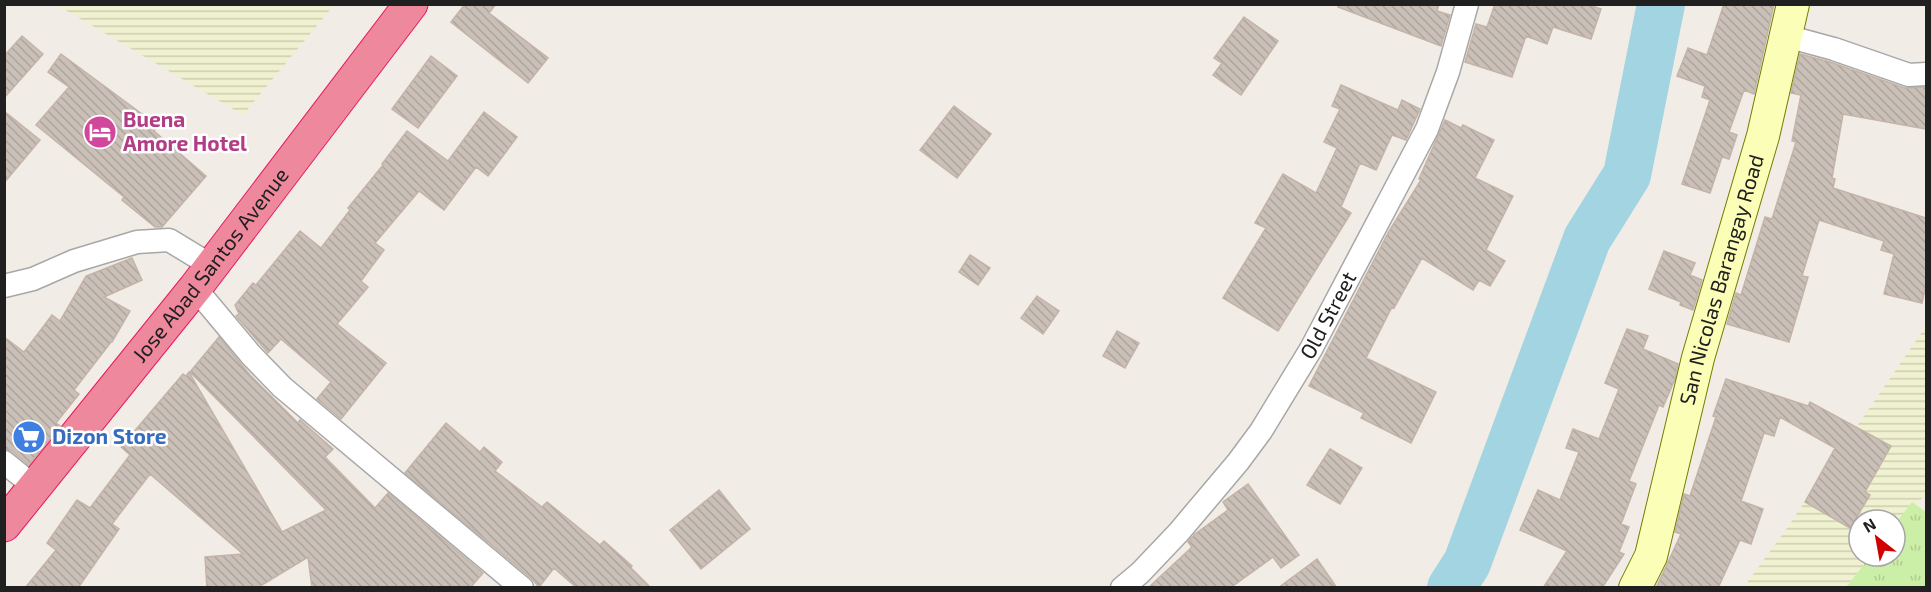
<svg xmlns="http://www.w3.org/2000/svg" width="1931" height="592" font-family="'Exo 2',sans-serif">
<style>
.farmland{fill:url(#farmland-rules)}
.grass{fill:url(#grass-tufts)}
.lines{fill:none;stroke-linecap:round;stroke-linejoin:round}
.river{stroke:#a3d4e2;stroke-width:48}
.building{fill:url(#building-back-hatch);stroke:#c4b3a7;stroke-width:1.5}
.street-casing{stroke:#a7a7a7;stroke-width:25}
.secondary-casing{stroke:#717e00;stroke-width:34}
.highway-casing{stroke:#e91962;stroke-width:35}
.street{stroke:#fff;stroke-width:22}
.secondary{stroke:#fbfeb6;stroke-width:32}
.highway{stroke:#ee889c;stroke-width:33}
.labels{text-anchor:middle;stroke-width:5;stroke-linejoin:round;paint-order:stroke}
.hotel-label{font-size:21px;font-weight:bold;fill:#b23c85;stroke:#fff;text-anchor:start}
.street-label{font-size:21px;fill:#202020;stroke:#fff}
.shop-label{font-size:21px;font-weight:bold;fill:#366cbe;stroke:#fff;text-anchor:start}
</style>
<defs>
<pattern id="farmland-rules" width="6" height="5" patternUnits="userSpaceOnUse" patternTransform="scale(1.5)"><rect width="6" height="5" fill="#eff1d0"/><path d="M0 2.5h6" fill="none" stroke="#cdceb2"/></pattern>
<pattern id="grass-tufts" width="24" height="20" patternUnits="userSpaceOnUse" patternTransform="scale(1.5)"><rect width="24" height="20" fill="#ccefa8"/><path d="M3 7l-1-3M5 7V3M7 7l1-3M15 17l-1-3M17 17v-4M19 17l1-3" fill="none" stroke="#afcd90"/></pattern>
<pattern id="building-back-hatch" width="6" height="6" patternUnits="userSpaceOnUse" patternTransform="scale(1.5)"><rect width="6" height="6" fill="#cac0b8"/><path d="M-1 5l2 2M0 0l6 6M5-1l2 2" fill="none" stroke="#ada59e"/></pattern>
</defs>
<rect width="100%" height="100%" fill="#f1ede6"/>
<path class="farmland" d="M57,5L334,4V5L243,115Z
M1926,326V499L1923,497L1895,533V520H1859V556H1876L1851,587L1743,588L1782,535Z"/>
<path class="grass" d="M1912,502L1926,512V587H1846L1871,556H1895V524Z"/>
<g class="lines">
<path class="river" d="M1451,588L1467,563L1587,239L1627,175L1661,4"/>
</g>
<path class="building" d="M465,4H496L489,13L548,58L528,83L451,22Z
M1338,4H1439L1437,11L1450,15L1441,46L1338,7Z
M1495,4H1586L1601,9L1591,39L1553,27L1547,44L1526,36L1512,77L1465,62L1476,24L1487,27Z
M1724,4H1774L1754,94L1744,90L1729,132L1737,135L1729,159L1722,157L1710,193L1682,184L1710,100L1702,97L1705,86L1677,76L1688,48L1707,55Z
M1244,17L1278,41L1241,95L1213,75L1222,63L1214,58Z
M22,36L43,54L4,98V56Z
M61,54L158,126L154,131L206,176L162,227H155L122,200L124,197L36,125L69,87L48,72Z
M1800,54L1830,62L1905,88L1926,87V129L1843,114L1832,178L1835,179L1833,188L1926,218V285L1922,303L1884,294L1894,254L1881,250L1884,241L1819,220L1802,276L1808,277L1789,342L1727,324L1736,293L1741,295L1765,217L1772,219L1796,142L1792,141L1801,95L1791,93Z
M431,56L457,76L418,128L392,109Z
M1341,85L1398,110L1402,100L1420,109L1406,140L1392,135L1376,170L1360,163L1341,207L1351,213L1278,331L1223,298L1266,228L1255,223L1283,174L1316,193L1337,148L1324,142L1340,109L1332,106Z
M954,106L991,134L957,178L920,150Z
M4,111L40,140L4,183Z
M484,112L517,137L488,176L476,167L444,210L419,191L375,243L384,250L361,281L368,287L337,324L386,363L341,419L317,399L331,382L281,339L268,353L236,316L239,314L235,305L253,283L256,285L300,231L321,248L350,210L348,208L383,165L382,164L407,131L448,161Z
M1445,120L1461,128L1463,125L1494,140L1475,178L1513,196L1486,250L1505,261L1490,286L1479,280L1473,290L1422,258L1394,308L1392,307L1366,358L1436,392L1411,443L1361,418L1364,413L1309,386L1389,231L1421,180L1419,179Z
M1664,251L1695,263L1690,275L1702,280L1693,310L1680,305L1681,302L1649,289Z
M970,255L990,268L978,285L959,272Z
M132,258L142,280L104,297L130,311L112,342H111L74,390L79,394L56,423L60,426L29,465L12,451L4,449V337L24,352L52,315L60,321L86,276Z
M1037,296L1059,311L1043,334L1021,318Z
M1627,329L1648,336L1643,349L1678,364L1675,379L1663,407L1659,405L1629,481L1636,484L1621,524L1629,527L1619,552L1624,554L1602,588H1543L1567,551L1520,530L1538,490L1560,500L1579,452L1566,448L1573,429L1599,439L1619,389L1605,383Z
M1117,331L1139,343L1125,368L1103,356Z
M219,337L250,375L298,423L300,420L333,449L325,457L375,508L388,493L483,573L470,588H312L308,557L257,588H207L205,557L243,554L150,474L112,524L119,529L78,588H25L56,550L47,543L77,500L90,508L130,455L121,447L183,374L186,376L189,372L282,532L326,510L190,372Z
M1726,379L1808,406L1810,402L1891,446L1865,492L1870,495L1850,528L1805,502L1835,448L1780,417L1774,436L1764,433L1741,501L1763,509L1751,544L1740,540L1718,588H1656L1681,534L1675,532L1684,494L1690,496L1716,417L1713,416Z
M446,423L480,452L484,447L502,462L495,471L542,507L547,502L600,545L604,541L632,566L631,568L651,588H577L554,568L539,587L531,578L405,473Z
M1330,449L1362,468L1340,504L1307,485Z
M1248,484L1299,555L1281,568L1273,557L1230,588H1148L1192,547L1188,542L1195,534L1228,510L1223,502Z
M719,490L750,529L701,569L670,530Z
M1317,559L1337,588H1278Z"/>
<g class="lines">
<defs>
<g id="street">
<path d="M1786,36L1834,49L1909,75L1926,74"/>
<path d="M4,286L33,279L74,261L137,242L169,240L212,266"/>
<path d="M195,288L251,355L282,387L522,588"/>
<path d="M4,462L35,487"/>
<path id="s1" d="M1122,588L1140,573L1179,532L1238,462L1261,431L1311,349L1427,129L1448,72L1467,4"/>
</g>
<g id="secondary">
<path id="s2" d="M1635,588L1651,556L1698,358L1763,136L1793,4"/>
</g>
<g id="highway">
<path id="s3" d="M4,525L195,288L411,4"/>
</g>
</defs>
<use href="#street" class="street-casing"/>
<use href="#secondary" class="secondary-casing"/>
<use href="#highway" class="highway-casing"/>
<use href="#street" class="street"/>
<use href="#secondary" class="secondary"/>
<use href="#highway" class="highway"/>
</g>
<defs>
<symbol id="hotel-disc" viewBox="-11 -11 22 22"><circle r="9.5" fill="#d1479c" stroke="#fff"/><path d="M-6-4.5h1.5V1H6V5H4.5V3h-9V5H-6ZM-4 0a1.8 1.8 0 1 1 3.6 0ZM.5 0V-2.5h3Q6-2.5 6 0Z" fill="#fff"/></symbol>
<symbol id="supermarket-disc" viewBox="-11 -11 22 22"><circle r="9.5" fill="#3f7fe0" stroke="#fff"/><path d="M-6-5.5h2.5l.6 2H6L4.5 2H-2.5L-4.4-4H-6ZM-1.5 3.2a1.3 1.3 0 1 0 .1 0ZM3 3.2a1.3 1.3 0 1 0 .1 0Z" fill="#fff"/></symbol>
</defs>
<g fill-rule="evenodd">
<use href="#hotel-disc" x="81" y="113" width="38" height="38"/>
<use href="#supermarket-disc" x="10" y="418" width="38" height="38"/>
</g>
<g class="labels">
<g class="hotel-label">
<text x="123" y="127">Buena<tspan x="123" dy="24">Amore Hotel</tspan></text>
</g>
<g class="street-label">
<text dy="7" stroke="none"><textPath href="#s3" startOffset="332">Jose Abad Santos Avenue</textPath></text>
<text dy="7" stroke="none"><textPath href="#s2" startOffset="321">San Nicolas Barangay Road</textPath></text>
<text dy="7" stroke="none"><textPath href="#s1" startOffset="344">Old Street</textPath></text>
</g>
<g class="shop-label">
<text x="52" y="444">Dizon Store</text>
</g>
</g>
<rect width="1931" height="592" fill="none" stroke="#202020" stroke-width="12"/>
<g transform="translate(1877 538) rotate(329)"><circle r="28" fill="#ffffff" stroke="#a6a6a6" stroke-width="1.5"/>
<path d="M0-4.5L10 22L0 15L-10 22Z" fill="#d00002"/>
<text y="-9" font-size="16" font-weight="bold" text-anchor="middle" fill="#202020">N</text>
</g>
</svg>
